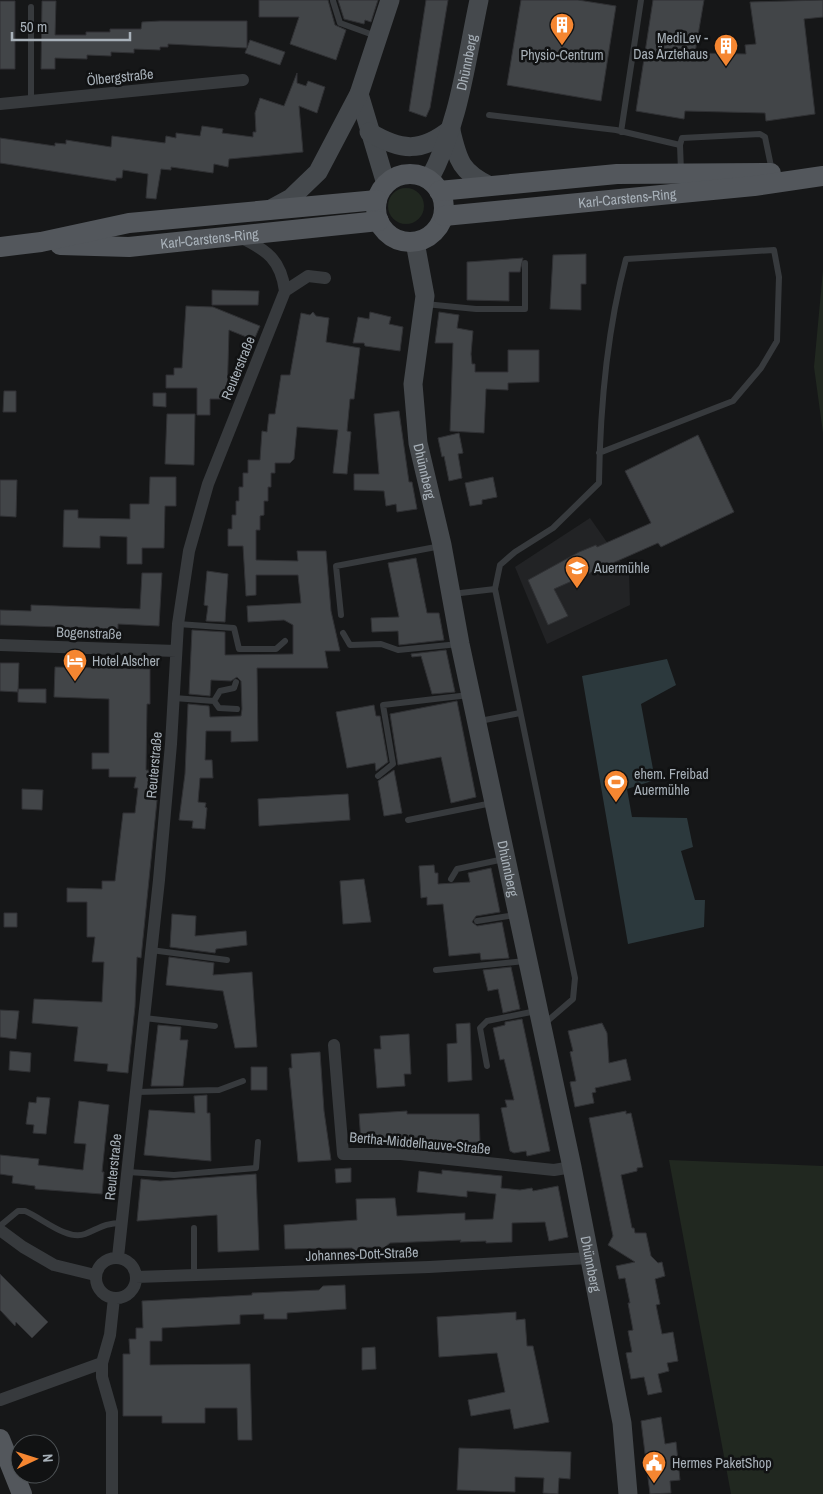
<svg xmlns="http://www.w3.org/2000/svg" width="823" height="1494" font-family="'Archivo Narrow',sans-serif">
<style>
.built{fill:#222325}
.green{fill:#212820}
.water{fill:#2c393d}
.building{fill:#424548;stroke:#303134}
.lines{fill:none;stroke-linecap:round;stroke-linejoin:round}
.lane{stroke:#373a3d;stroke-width:6}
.street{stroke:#373a3d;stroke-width:12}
.secondary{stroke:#45494d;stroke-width:19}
.primary{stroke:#53575c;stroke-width:20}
.labels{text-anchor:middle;stroke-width:5;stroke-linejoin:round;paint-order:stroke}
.poi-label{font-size:14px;fill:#a8b1b9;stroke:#111213;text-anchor:start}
.street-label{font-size:14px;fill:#a8b1b9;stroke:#111213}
</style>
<rect width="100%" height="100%" fill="#161718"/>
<path class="built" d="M590,518L629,574L630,605L547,644L515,567Z"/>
<path class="green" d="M388 206a18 18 0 1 1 36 0a18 18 0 1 1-36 0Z
M823,270V433L814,367Z
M669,1160L823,1166V1494H731Z"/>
<path class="water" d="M667,659L676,685L641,704L655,780L627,789L632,817L687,818L693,847L681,851L695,900H705L704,927L628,944L582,676Z"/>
<path class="building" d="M259,0H328L335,25L346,30L336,60L290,44L299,17H259Z
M338,0H378L371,22L365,20L364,24L344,19Z
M426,0H448L430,108L426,117L409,111Z
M521,0H578L616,6L601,101L507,85Z
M653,0H704L695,53L746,54L745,45L756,44L750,2L823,0V17L804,19L815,114L766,121L765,113L685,111L684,119L636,111Z
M0,1H15V69H0Z
M42,1H56L55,35H86V32H110V29H141L142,22L160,21H247V48L168,44V47H160V50L134,49V53L111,52V56L87,55V59L55,58V69H41Z
M250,40L285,52L280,65L245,53Z
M297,73V83L306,86L308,81L325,87L317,113L299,106L303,152L229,159L228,167L214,164L213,173L171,167V170L161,169L156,199L146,198L148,174L123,170L122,178H116V181L0,163V138L55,146V143L66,144V140L111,147L112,136L165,143L166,136L176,138V133L200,136L202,126L223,129L222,133L253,137V132H256L255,113L260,98L284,106Z
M586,254V284H581V310L550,309L553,255Z
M523,258L520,272H509V301L467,300V262Z
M212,290L259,291L258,305H212Z
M186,306L213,307L260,326L254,340L229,330L227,399H210V415H197V388H166V375H174V368H182Z
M313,312L316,316L329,318L326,342L360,348L354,399H350L347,431L351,432L347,474L333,473L338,430L297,427L294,459L290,463H275V473H271V487H268V501H264V515L260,516V530H256V560L298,561L297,551H326L331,611L340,651H325L328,668H257L258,741L231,742V731H206L205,760H212L213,778H200L198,802L206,803L205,807L207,808L205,829L192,828L193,821L179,820L185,774L188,704L209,706L210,717L241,716L242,709L241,681L237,677L231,681L211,680L210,696L189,694L192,630L225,632V655L293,654V625L284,620L248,622L247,606L301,603L298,575H256V595L246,596L243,546H228V529H232V515H236V501H239V487H243V473H248V460H260L262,431L267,432L269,414H275L281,375H290L301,313L310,315Z
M370,312L391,317L389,324L403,327L400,351L365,346L364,343H353L358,317L369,319Z
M439,312L459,315L457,328L473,331L471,354L472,364H475V372H508V350H539V382L508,383V390L486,389L484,433L450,431L453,343H435Z
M4,391H16V412H3Z
M153,393H166V407L153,406Z
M399,411L409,482H412L417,509L397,512L396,504L386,506L384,491L354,490V474H379L374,414Z
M167,414H195L194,465L165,464Z
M459,433L463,453L458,454L462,478L449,481L444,456L442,457L438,438Z
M698,435L734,512L661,547L658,543L554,589L568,616L548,625L528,580L579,552L596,545L597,547L651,523L625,471Z
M150,477H176V506H165L164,548H142V564H127V537L100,536V548L63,547L64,510H78V518L130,519V504H149Z
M493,477L497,497L482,500V504L470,506L465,483Z
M0,480H17L16,517L0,516Z
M416,558L427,613H439L444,640L399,645L398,631L372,632L371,618L399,617L388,563Z
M207,571L228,574L225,622L206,621L208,606L204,605Z
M142,573H162L159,626L118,624V629L0,625V610L31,611V605L140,609Z
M446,650L455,692L432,694L421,656L412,657L411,654Z
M0,663H19L18,692L0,691Z
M55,667L150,669V704H147L146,770L160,771L141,958L137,957L135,1007L128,1073L107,1071L108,1064L74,1061L78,1027L32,1023L34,999L102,1002L104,962H92L95,937H87V902H67V888L102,889V881H115L123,813H135L138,788H134L136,777H109V769H92V753H109V699L54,697Z
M18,689H46V703L18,702Z
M457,701L476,797L451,803L441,757L398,765L390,714Z
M374,705L376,716H380L388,762L376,771L375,763L347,768L336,712Z
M394,770L402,813L384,816L378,781Z
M22,789L43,790L42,810L22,809Z
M348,794L350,820L259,826L258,799Z
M434,865L435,873H438V884L470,882L468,873L491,868L500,912L476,916L472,922L477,926L502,922L509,958L481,960L480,953L449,956L443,904L427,905V897L421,898L419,866Z
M364,879L371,922L343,924L340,881Z
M4,913H17V927H4Z
M172,914L196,916L195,936L246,931L247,945L216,949L215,953L170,947Z
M169,957L214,963L213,975L252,972L257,1047L235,1048L223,991L166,985Z
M511,967L520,1009L503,1013L498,989L488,991L483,970Z
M0,1010L19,1011L16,1039L0,1037Z
M522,1019L550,1151L527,1156L526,1151L514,1153L510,1151L501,1108L507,1107L505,1100H514L504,1059L500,1060L493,1028L505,1025V1022Z
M470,1023L472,1080L448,1082L447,1044L457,1043L456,1024Z
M602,1023L607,1033L609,1063L626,1059L631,1080L595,1088L596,1092L592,1093L594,1103L575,1107L570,1082L576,1081L570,1052L573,1051L568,1031Z
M158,1025L181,1027L180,1040H188L183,1086H151Z
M409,1034L411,1074H404L405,1086L377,1088L374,1049H381L380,1036Z
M10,1051L31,1053L30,1072L9,1070Z
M320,1052L324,1111L331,1160L298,1162L289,1068H292L291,1054Z
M251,1067H267V1090H251Z
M207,1095V1113H210L211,1161L144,1155L149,1110L195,1113L194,1096Z
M37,1097L50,1098L46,1134L33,1133L34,1125L26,1124L29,1102L36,1103Z
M79,1101L109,1105L102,1172H104L102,1194L35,1189V1186L12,1183L13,1176L0,1174V1155L39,1159L38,1165L83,1170L86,1144L74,1143Z
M407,1111V1114H479L480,1142L433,1143V1140L408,1142V1139L361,1142L359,1114Z
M626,1111V1114L631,1113L643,1167L637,1168V1171L621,1175L632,1228H634L635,1233H646L651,1256L658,1263L662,1262L665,1276L655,1279L660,1304L656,1305L662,1334L673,1332L678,1361L667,1363L669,1371L658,1374L662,1392L648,1395L644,1377L631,1379L626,1353L632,1352L628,1331L633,1330L628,1303H630L625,1278L619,1279L616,1266L635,1262L608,1245L613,1236L589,1118Z
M351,1168V1182L336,1183L335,1169Z
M442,1170L502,1176L501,1188L520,1190L532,1188L533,1191L558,1186L568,1237L549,1241L545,1222L512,1223V1242L486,1243V1241L460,1242L461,1240L390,1243L384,1248L360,1247L356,1251L352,1248L285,1249L284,1225L357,1220L356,1199L395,1198L397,1216L465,1213V1220L493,1219L496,1194L467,1191V1197L417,1192L419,1171L442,1174Z
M256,1174L259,1250L218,1252L217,1215L137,1221L141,1179L160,1181Z
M0,1274L48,1322L32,1338L16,1322L15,1326L0,1310Z
M345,1285L346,1309L287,1313V1319H264V1314L240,1315V1324L162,1328V1341H150V1365L250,1364L252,1440H238L237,1408H205V1423H162V1416H123V1354H130L129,1339H136V1328H143L142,1301L252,1295V1293L319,1290L323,1286Z
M516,1312V1320L525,1319L527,1346H533L549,1422L514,1429L510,1409L471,1416L468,1400L505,1392L497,1353L439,1357L437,1317Z
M375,1347L376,1369L362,1370V1348Z
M661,1417L665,1444L676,1442L680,1480L670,1481L671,1493L650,1494L641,1421Z
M459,1448L571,1452L570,1479L559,1478L558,1494L543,1493L544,1478L515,1477V1492L457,1490Z"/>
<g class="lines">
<path class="lane" d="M333,1L340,23L376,36
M31,7V102
M489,115L616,130L680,145L682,138L760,134L765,137L772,171
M621,132L641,0
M680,145L681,171
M425,304L476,309H525V263
M495,589L500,565L515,552L553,528L599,483C600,410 607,330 626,259L774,250L779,277L777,341L761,368L733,401L599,453
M452,594L495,589L575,978L573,999L544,1024
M341,615L336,566L441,546
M178,624L234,628L239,649H276L285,641
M343,633L350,645L381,644L398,650L459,644
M174,698L214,701L220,691L234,688L236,682
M214,701L219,708L237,709
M480,721L520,713
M378,776L393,764L383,705L469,695
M408,820L492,803
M451,879L457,869L504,859
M477,921L515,915
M151,950L227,960
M436,970L525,961
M144,1018L215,1026
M487,1066L480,1028L487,1021L536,1011
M136,1092L219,1090L243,1081
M128,1172L174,1175L256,1168L258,1142
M0,1226L18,1211H25C42,1218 67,1241 85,1234C100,1228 104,1223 122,1223
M194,1228V1274"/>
<path class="street" d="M0,104L243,80
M285,291L308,276L325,278
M0,645L176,651
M334,1045L343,1154H401L554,1170L572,1167
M0,1230L23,1247L54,1265L95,1275
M118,1257L159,880L171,744L178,624L189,551L208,484L285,291C281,260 267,250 240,237
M96 1278a20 20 0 1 1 40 0a20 20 0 1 1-40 0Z
M136,1277L429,1267L589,1258
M0,1400L102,1363
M112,1494V1412L102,1377V1363L110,1335L114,1298"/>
<g class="secondary">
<path d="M359,94L386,184"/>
<path d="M451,131C458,161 461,172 490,186"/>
<path d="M369,132C401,151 421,153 451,129"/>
<path id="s1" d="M429,180C459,125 466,61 479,0"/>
<path d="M269,210L291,198L318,172L359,94L390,0"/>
<path id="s2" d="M415,242L425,296L413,384L418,443L442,545L460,644L572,1167L622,1423L628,1494"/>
</g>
<g class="primary">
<circle cx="410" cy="208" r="34"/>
<path d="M439,191L617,174L771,173"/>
<path id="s3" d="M444,216L754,186L823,176"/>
<path id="s4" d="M60,245L129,247L379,221"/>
<path d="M0,247L41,242L129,223L377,200"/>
<path d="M0,1439L22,1494"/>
</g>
</g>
<defs>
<symbol id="building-pin" viewBox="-11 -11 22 30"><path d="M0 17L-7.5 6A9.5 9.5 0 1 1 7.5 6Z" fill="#f58631" stroke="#111213"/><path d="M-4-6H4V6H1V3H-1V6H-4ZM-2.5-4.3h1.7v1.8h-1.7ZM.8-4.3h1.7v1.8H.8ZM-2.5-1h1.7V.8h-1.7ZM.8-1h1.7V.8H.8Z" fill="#fff"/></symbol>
<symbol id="school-pin" viewBox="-11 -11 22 30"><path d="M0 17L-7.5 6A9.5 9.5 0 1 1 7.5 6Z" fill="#f58631" stroke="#111213"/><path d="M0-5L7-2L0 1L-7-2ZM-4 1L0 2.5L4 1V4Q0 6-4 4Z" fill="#fff"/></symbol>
<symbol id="hotel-pin" viewBox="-11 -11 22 30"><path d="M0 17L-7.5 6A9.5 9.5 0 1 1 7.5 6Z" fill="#f58631" stroke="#111213"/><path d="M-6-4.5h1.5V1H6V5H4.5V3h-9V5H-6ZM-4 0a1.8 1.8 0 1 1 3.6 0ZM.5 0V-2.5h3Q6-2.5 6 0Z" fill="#fff"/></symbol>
<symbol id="stadium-pin" viewBox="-11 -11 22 30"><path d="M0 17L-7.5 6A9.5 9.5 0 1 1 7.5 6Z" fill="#f58631" stroke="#111213"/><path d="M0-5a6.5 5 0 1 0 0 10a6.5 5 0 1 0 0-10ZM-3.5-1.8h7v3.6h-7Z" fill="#fff"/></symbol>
<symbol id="civic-pin" viewBox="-11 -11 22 30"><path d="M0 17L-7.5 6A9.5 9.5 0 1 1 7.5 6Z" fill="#f58631" stroke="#111213"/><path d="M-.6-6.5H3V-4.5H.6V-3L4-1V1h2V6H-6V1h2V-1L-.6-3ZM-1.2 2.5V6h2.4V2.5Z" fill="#fff"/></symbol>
</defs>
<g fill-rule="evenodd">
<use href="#building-pin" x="548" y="11" width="28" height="38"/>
<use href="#building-pin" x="712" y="32" width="28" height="38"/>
<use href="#school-pin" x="563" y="554" width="28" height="38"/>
<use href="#hotel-pin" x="61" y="647" width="28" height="38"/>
<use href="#stadium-pin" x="602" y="768" width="28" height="38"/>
<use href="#civic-pin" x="640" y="1449" width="28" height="38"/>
</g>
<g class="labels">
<g class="poi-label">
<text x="708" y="43" text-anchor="end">MediLev -<tspan x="708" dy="16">Das Ärztehaus</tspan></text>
<text x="562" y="60" text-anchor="middle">Physio-Centrum</text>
<text x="594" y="573">Auermühle</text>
<text x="92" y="666">Hotel Alscher</text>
<text x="634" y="779">ehem. Freibad<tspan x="634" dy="16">Auermühle</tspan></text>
<text x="672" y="1468">Hermes PaketShop</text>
</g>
<g class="street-label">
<text dy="5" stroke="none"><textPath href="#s1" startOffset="124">Dhünnberg</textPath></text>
<text transform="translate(120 77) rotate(-6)" y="5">Ölbergstraße</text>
<text dy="5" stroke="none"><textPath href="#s3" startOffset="184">Karl-Carstens-Ring</textPath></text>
<text dy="5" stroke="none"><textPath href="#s4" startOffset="150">Karl-Carstens-Ring</textPath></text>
<text transform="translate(238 368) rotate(-68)" y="5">Reuterstraße</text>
<text dy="5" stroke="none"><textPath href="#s2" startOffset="232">Dhünnberg</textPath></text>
<text transform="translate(89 633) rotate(2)" y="5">Bogenstraße</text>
<text transform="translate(154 765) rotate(-85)" y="5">Reuterstraße</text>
<text dy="5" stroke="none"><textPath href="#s2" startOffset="638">Dhünnberg</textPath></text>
<text transform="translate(420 1143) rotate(5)" y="5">Bertha-Middelhauve-Straße</text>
<text transform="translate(113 1167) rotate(-84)" y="5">Reuterstraße</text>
<text transform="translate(362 1254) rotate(-2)" y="5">Johannes-Dott-Straße</text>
<text dy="5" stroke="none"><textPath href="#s2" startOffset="1042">Dhünnberg</textPath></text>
</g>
</g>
<g transform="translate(35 1459) rotate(86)"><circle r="24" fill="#111213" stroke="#4d5255"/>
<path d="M0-4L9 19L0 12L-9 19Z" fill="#f58631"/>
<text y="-8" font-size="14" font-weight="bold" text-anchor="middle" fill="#a8b1b9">N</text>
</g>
<path d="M12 32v8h118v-8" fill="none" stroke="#a8b1b9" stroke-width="2.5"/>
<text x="20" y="32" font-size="15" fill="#a8b1b9" stroke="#111213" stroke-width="4" paint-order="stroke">50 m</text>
</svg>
